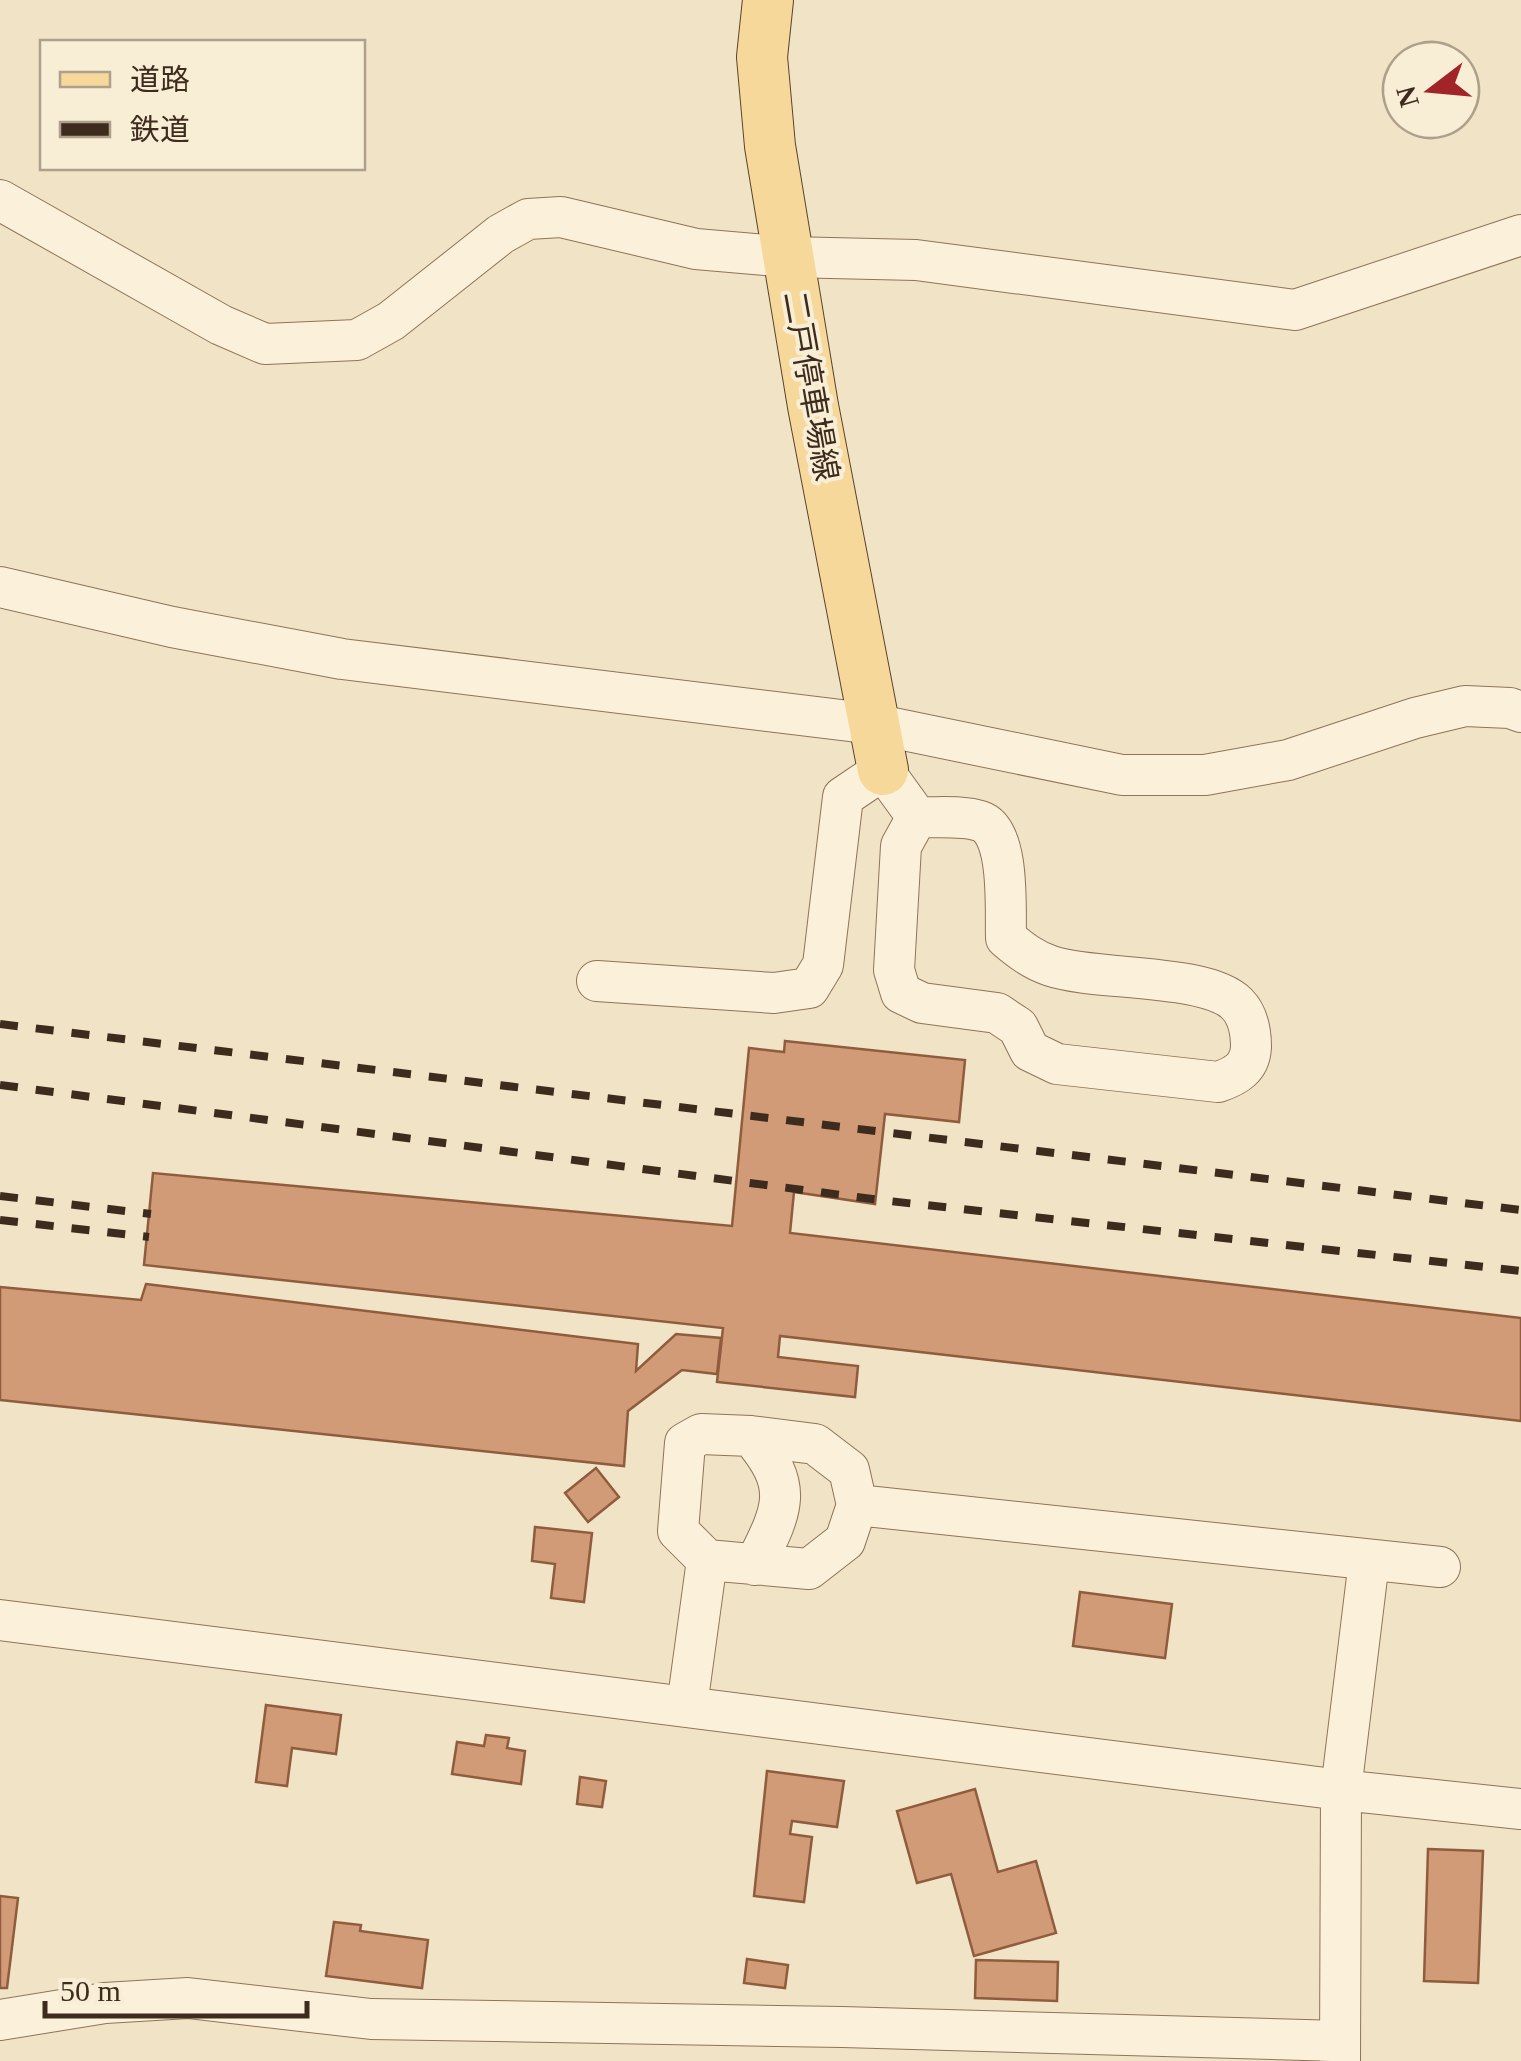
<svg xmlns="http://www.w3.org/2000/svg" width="1521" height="2061" font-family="'Times New Roman','Noto Sans JP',serif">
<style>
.building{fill:#d29b78;stroke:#8f5c3d;stroke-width:2.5}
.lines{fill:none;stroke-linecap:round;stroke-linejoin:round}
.minor-casing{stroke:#8e7459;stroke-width:42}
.major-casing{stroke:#5b422e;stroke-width:52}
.minor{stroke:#fbf0d9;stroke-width:40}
.major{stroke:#f6d89b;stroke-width:50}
.rail{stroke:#3d2c1e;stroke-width:8;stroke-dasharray:18 18;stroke-linecap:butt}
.labels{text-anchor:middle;stroke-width:8;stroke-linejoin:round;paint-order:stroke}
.street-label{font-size:32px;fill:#3d2c1e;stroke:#f8edd5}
</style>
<rect width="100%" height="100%" fill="#f1e3c5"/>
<path class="building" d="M785,1041L965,1060L959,1122L885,1114L875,1204L794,1192L790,1233L1521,1318V1421L780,1336L778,1357L858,1366L855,1397L717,1382L723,1328L144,1265L153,1173L732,1226L749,1048L784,1052Z
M146,1284L638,1344L636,1371L676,1334L721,1338L717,1374L682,1370L628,1411L624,1466L0,1400V1287L141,1300Z
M596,1468L619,1497L588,1522L565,1493Z
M535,1527L592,1533L584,1602L551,1598L555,1564L532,1561Z
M1080,1592L1172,1604L1165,1658L1073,1646Z
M266,1705L341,1715L336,1754L292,1748L287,1786L256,1782Z
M486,1735L509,1738L507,1748L525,1751L521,1784L452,1774L457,1742L484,1746Z
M767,1771L844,1781L837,1827L792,1821L790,1834L812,1837L804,1902L754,1896Z
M580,1777L606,1781L602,1807L577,1804Z
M975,1789L998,1872L1036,1861L1056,1933L974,1956L951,1874L917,1883L897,1811Z
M1428,1849L1483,1851L1478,1983L1424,1981Z
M0,1896L18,1898L7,1988H0Z
M334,1922L361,1925L360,1931L428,1940L422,1988L326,1976Z
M747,1959L788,1965L785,1988L744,1983Z
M976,1960L1058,1962L1057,2001L975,1998Z"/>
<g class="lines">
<defs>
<path id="minor" d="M0,200L221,325L265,344L357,340L391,321L501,234L528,219L561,217L696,249L788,257L916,260L1295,310L1521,235
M0,587L172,627L342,659L874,724L1122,775H1205L1288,760L1415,718L1465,706L1510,708L1521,712
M597,981L774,993L809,988L823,965L843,797L883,770L917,817C936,818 962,815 980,821C1011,831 1005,910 1006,938C1020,950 1033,960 1051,966C1095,981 1207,973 1237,1004C1248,1015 1251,1032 1251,1047C1250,1068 1236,1076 1218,1082L1057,1064L1030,1051L1018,1027L997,1013L922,1003L901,993L894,970L901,846L917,817
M751,1436C795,1487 783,1509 755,1565
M857,1505L1440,1567
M0,1620L1341,1790L1521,1809
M687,1706L707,1560L678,1531L685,1443L701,1434L751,1436L815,1444L849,1470L857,1505L845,1541L809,1569L707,1560
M0,2020L105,2003L188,1998L371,2019L842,2027L1340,2041
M1340,2061L1341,1790L1369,1561"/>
<path id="major" d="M768,0L762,57L770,146L813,406L883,770"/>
</defs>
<use href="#minor" class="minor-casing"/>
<use href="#major" class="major-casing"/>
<use href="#minor" class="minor"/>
<use href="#major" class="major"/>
<path class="rail" d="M0,1024L1521,1210
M0,1085L880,1200L1521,1271
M0,1196L151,1214
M0,1220L149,1237"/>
</g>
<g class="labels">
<g class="street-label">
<text transform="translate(811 386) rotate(80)" y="11">二戸停車場線</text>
</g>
</g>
<rect x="40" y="40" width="325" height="130" fill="#f8edd5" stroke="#ada08c" stroke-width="2.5"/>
<rect x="60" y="72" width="50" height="15" fill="#f6d89b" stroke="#ada08c" stroke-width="2.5"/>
<text x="130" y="90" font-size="30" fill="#3d2c1e">道路</text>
<rect x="60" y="122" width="50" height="15" fill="#3d2c1e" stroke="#ada08c" stroke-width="2.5"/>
<text x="130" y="140" font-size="30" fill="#3d2c1e">鉄道</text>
<g transform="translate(1431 90) rotate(254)"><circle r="48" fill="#f8edd5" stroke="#ada08c" stroke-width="2.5"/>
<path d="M0-8L18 38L0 25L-18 38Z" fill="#a12528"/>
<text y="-15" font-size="28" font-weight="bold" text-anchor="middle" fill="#3d2c1e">N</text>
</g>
<path d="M45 2001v15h262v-15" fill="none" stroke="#3d2c1e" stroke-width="5"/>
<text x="60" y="2001" font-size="30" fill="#3d2c1e" stroke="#f8edd5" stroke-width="8" paint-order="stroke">50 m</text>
</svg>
